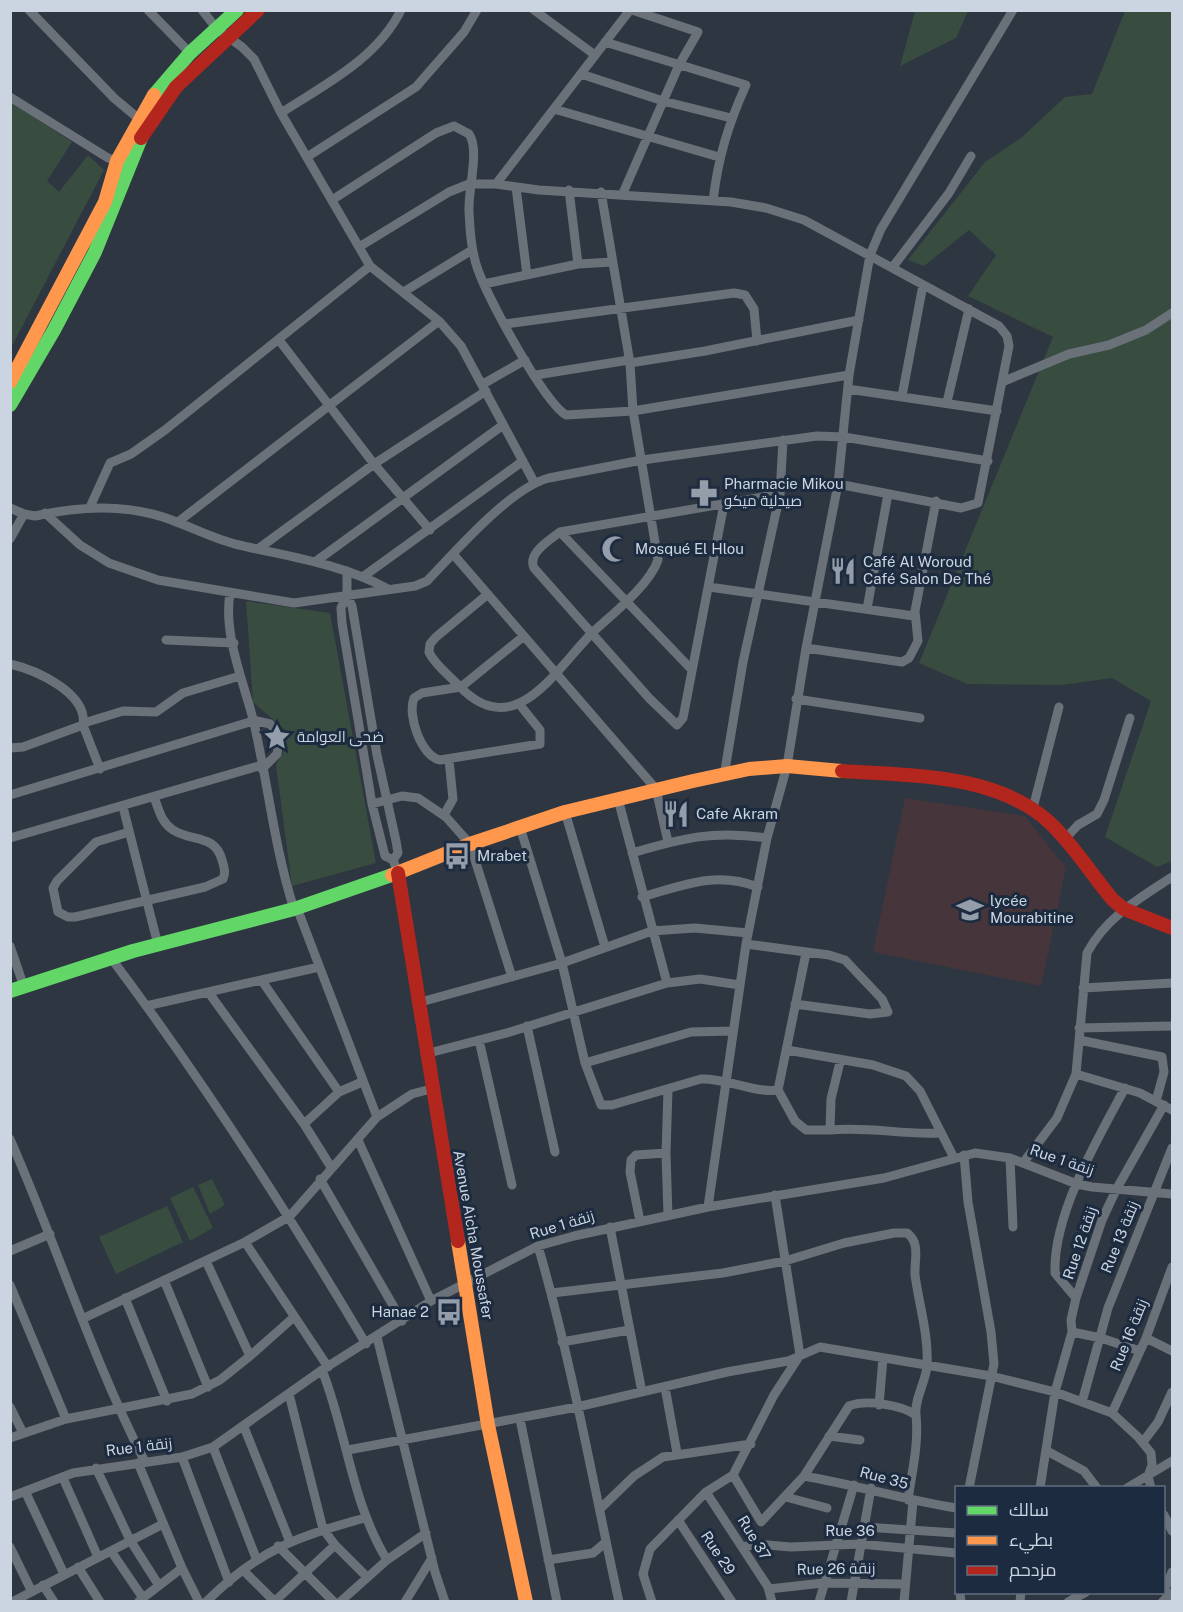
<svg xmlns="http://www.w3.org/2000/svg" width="1183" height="1612" font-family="'Public Sans',Cairo,sans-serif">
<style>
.education{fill:#46363c}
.green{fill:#384c3f}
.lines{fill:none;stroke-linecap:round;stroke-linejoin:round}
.street{stroke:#6a7179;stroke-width:9}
.fast{stroke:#63d668;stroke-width:14}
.slow{stroke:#ff974d;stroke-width:14}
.jam{stroke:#b3261e;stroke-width:14}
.labels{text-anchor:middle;stroke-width:6;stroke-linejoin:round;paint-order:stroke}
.poi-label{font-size:15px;fill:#cbd5e2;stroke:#1c2b3f;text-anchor:start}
.street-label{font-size:15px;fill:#cbd5e2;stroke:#1c2b3f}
</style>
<rect width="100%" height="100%" fill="#2e3642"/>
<path class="education" d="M905,798L1025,816L1066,868L1041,986L873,952Z"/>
<path class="green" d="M915,11H968L956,38L900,66Z
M1125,11H1172V861L1157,867L1105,837L1151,701L1112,678L1062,685L967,684L919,663L1053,337L968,296L996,255L969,230L924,266L908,260L985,162L1021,138L1065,97L1092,94Z
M11,102L72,142L47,181L59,192L88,155L104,170L11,348Z
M246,601L330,613L376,863L292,886L276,765L283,753L285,730L253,702Z
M212,1179L225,1205L210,1214L198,1185Z
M193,1187L213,1228L190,1241L170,1198Z
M167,1206L183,1242L116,1274L99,1237Z"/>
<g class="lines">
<path class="street" d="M29,10L114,98L139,119
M148,10L190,53
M202,10L217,29L242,47L254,59L281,113L370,266L439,321L461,346L534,482
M534,10L595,55
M605,42L746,85C728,125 718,158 713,201
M581,74L663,101L731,118
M10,97L108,158L117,161
M554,109L719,157
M281,113C324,85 377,59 401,10
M307,157L416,87L464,32L477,10
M496,184L630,10
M516,187L527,275
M569,190L578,264
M623,193L679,65L698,32L632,10
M332,200L436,133L454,126L469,134C480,150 468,188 469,211C470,230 471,251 478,270C488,298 543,401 566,415L633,411L849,375
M359,247L449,192L469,184H496L539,190L731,202L766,208L804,220L999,326L1007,336L1009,346L978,503L961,508L838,484
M892,268L949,193L971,156
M484,284L578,264L612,262
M405,291L472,250
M505,324L734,293L745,295L754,309L757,341
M279,340L374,464L430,530
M630,363L705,351L859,320
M536,375L629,360
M1002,382L1069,354L1109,345L1146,330L1172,313
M483,384L525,360
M848,389L997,411
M902,396L923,285
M947,402L969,309
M724,504L683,718L677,725L649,698L534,568C527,553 550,540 560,532L780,494
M90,507L110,463L131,454L165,430L370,266
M10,508L24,514L35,516C83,505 133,503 179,523C200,531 218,540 239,545C290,557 342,564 388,589
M45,513L80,545L109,563L158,580L294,603L415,586L427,581C456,551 510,488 549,478L642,460L817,436L844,437L988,461
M178,522L439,321
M560,532L692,670
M10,539L24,514
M258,549L374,464L486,391
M453,554L656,789L668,842
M315,562L503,425
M347,571V595L341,608L342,623L372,804L385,856L393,860L398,873
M364,576L523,461
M709,587L914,616
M230,593C223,634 243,680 253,719C268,782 274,847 294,909
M488,594L436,637L430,644L429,652C434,664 450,676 459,686C514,743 553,673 591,634C611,615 649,586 658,560L633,411L630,363L601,192
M347,595L352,606L377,755L396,841L398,853L393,860
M867,609L888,494
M166,640L234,643
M806,648L902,662L909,658L918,641L915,611L936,501
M10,664C36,670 88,693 83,725
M796,699L920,718
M520,705L540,730V744L440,760C421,756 407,715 414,698L422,693L461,687L524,636
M253,720L270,724L280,735L277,754L262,769
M84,723L123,711L156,712L183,693L240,676
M10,748L23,747L83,725L100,769
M724,776L743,662L780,494L783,440
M10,795L253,721
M618,799L667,983
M372,804L402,796L418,798L446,817L470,844L512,977
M123,807L158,945
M1033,808L1059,707
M565,812L605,947
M444,815L453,799L449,760
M520,827L562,963L585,1063L601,1105H612L701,1079C727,1078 752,1093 778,1090
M129,832L96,842L57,881L53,888L58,912L68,917H75L205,887L223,879C226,872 224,867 222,860C215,834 192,842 173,830C161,822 159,810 154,797
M10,838L262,765
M1064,840L1078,825L1097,814L1104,800L1130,718
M632,853C683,838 713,830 767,838
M642,897C684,885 715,871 758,887
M297,908L377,1117
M746,944L829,955L845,960L882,999L888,1012L870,1014L795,1004
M10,946L24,987
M806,953L778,1090L795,1121L806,1130H830
M111,958C204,1082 287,1211 366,1344
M262,981L339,1092
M1083,988L1172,983
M209,993L304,1124L331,1167
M417,1003L562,963L652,931L695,928L748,933
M146,1006L319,967
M527,1026L555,1152
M1079,1028L1172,1026
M479,1040L512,1185
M1079,1040L1162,1057L1164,1072L1156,1101
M787,1050L873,1065L906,1076L920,1091L954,1158
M425,1054L510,1032L667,983L700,979L740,985
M840,1062L831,1099L830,1130C867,1126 902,1135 939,1133
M585,1063L691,1032L732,1031
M1076,1074L1140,1093L1172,1110
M304,1124L339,1092L362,1082
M10,1139C57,1246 92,1358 145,1462
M358,1140L431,1301
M964,1155L968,1202L991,1332L994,1364L969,1488
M1010,1158L1013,1227
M1023,1163L1057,1118L1076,1074L1087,953C1106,917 1140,898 1172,877
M320,1179L402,1321
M708,1207L746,944L767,838L787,766L806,648L838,484L849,375L870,255L881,229L1013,10
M668,1216L666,1153L668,1089
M640,1221L630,1172L631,1160L636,1155L666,1153
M610,1227L642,1392
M245,1242L328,1367
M538,1246C572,1363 593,1483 619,1602
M10,1251L50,1234
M206,1261L250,1356
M164,1280L208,1387
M10,1285L66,1419
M552,1293L723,1273L785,1261L844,1243L894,1233H907C921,1243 914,1261 915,1275C919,1305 929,1336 927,1366C926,1381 914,1400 916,1415C919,1444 912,1471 908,1500
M125,1298L167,1401
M1076,1298L1055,1273C1053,1214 1098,1138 1125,1088
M82,1319L245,1242L290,1216L377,1117L412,1094L431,1089
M1072,1332L1101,1338L1140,1351
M377,1337L435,1572L445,1602
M1146,1338L1172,1351
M562,1342L629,1330
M322,1370C347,1433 351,1501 387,1560
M665,1387L677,1453
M289,1394L323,1529L335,1545L367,1577
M1082,1402L1108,1308L1172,1148
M879,1405L883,1358
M10,1407L23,1433
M1112,1413L1146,1338L1172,1267
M520,1419L557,1602
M244,1427L290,1542
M829,1436L860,1440
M10,1438L66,1419L192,1394L220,1380L250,1356L294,1317
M1143,1442L1158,1422L1172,1392
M213,1447L256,1558
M348,1450L577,1407L727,1372L788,1361L820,1347L991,1376L1055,1392L1112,1413L1138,1437L1151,1453L1152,1465L1148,1476L1151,1488
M1047,1451L1084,1471L1097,1488
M182,1457L229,1582
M138,1463L182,1568L199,1602
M96,1468L130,1540L158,1584
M733,1475L774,1395L800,1355L775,1195
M733,1475L761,1522L804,1476L849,1406C866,1399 901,1405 916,1415
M804,1476C856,1485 905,1500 956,1508
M63,1478L98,1557
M1040,1488L1055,1392L1072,1332L1071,1320L1076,1298L1102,1220L1116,1190L1164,1105
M1127,1488L1172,1461
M25,1491L64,1574
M706,1492L768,1587L772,1602
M10,1497L73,1473L182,1457L213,1447L322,1370L431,1301L538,1246L574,1236L708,1207L884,1178L975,1153L1010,1158L1077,1184L1092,1187L1172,1194
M786,1497L827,1508
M601,1508L634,1476L663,1457L751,1444
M1164,1515L1172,1531
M678,1520L732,1602
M864,1527L956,1533
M278,1546L334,1602
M10,1547L32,1592
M743,1547L756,1544L791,1547L860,1544L956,1553
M111,1551L143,1598
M548,1560L593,1553L606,1542
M78,1567L100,1602
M243,1570L275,1602
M43,1585L54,1602
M769,1589L823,1583L905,1584
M1164,1591L1172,1572
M960,1592L961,1602
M139,1601L182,1568
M12,1602L163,1524
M206,1602C257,1551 297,1536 365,1518
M274,1602L335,1545
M340,1602L387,1560L426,1533
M405,1602L432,1558
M652,1602L643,1574L650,1549L706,1492L733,1475
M819,1602L854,1485
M851,1602L871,1488
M904,1602L913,1501
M1020,1602L1021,1592
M1068,1602L1086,1592
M1162,1602L1172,1593"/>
<path class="fast" d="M154,95L190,53L237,10
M10,405L54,330L95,252L141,138
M10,991L133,951L294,909L392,875"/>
<path class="slow" d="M10,382L105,202L117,161L154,95
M392,875L470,844L565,812L693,781L749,769L787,766L842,771
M458,1241L488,1425L526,1602"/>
<path class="jam" d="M141,138L176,87L258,10
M842,771C911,776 995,773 1049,822C1073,844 1092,875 1113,900L1124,909L1172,928
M398,873L458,1241"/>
</g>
<defs>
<symbol id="pharmacy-bare" viewBox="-9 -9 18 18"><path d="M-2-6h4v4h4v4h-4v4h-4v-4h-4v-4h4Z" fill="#949daa" stroke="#1c2b3f" stroke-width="2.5" paint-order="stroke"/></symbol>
<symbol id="mosque-bare" viewBox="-9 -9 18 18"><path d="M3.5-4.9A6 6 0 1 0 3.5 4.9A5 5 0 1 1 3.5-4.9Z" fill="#949daa" stroke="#1c2b3f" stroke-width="2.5" paint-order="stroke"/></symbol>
<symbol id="restaurant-bare" viewBox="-9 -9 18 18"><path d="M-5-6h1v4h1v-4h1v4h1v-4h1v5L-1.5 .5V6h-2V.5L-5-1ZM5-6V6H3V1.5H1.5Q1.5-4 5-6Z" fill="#949daa" stroke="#1c2b3f" stroke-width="2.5" paint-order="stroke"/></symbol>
<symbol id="sight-bare" viewBox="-9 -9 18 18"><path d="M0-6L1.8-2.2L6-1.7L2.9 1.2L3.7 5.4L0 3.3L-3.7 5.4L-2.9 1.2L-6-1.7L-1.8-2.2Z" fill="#949daa" stroke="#1c2b3f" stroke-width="2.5" paint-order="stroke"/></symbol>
<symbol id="bus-bare" viewBox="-9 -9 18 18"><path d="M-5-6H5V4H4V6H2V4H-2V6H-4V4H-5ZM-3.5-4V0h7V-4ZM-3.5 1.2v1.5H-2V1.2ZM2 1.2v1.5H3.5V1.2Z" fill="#949daa" stroke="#1c2b3f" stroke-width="2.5" paint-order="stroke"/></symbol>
<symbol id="school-bare" viewBox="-9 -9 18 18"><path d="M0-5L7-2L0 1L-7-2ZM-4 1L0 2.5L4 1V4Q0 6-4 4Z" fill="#949daa" stroke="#1c2b3f" stroke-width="2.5" paint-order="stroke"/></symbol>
</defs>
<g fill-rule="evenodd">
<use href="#pharmacy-bare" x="685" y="474" width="38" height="38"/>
<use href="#mosque-bare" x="596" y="530" width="38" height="38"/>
<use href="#restaurant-bare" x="824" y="552" width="38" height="38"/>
<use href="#sight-bare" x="258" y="718" width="38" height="38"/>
<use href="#restaurant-bare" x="657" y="795" width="38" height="38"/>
<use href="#bus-bare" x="438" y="837" width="38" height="38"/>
<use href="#school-bare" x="951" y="891" width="38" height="38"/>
<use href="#bus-bare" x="430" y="1293" width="38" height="38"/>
</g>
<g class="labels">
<g class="poi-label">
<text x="724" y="489">Pharmacie Mikou<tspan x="724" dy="17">صيدلية ميكو</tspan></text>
<text x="635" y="554">Mosqué El Hlou</text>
<text x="863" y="567">Café Al Woroud<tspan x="863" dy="17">Café Salon De Thé</tspan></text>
<text x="297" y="742">ضحى العوامة</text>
<text x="696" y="819">Cafe Akram</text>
<text x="477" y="861">Mrabet</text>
<text x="990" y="906">lycée<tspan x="990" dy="17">Mourabitine</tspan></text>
<text x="429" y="1317" text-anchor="end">Hanae 2</text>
</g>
<g class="street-label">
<text transform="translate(1062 1160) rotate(19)" y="5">Rue 1 زنقة</text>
<text transform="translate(562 1225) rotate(-17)" y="5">Rue 1 زنقة</text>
<text transform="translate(473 1235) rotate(80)" y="5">Avenue Aicha Moussafer</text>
<text transform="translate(1120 1237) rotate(-68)" y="5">Rue 13 زنقة</text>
<text transform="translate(1080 1243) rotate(-71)" y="5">Rue 12 زنقة</text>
<text transform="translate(1129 1335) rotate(-68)" y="5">Rue 16 زنقة</text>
<text transform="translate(139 1447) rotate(-7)" y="5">Rue 1 زنقة</text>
<text transform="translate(884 1478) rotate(15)" y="5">Rue 35</text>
<text x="850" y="1536">Rue 36</text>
<text transform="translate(754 1538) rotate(59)" y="5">Rue 37</text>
<text transform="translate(718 1553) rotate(56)" y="5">Rue 29</text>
<text transform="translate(836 1569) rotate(-1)" y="5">Rue 26 زنقة</text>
</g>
</g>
<rect width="1183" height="1612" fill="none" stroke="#cbd5e2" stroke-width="24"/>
<rect x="955" y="1486" width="210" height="108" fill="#1c2b3f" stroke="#626f80" stroke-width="1.5"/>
<rect x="967" y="1506" width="30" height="9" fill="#63d668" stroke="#626f80" stroke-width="1.5"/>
<text x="1009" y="1516" font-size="18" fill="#cbd5e2">سالك</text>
<rect x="967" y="1536" width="30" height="9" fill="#ff974d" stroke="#626f80" stroke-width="1.5"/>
<text x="1009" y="1546" font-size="18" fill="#cbd5e2">بطيء</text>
<rect x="967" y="1566" width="30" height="9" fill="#b3261e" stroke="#626f80" stroke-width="1.5"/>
<text x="1009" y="1576" font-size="18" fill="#cbd5e2">مزدحم</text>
</svg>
